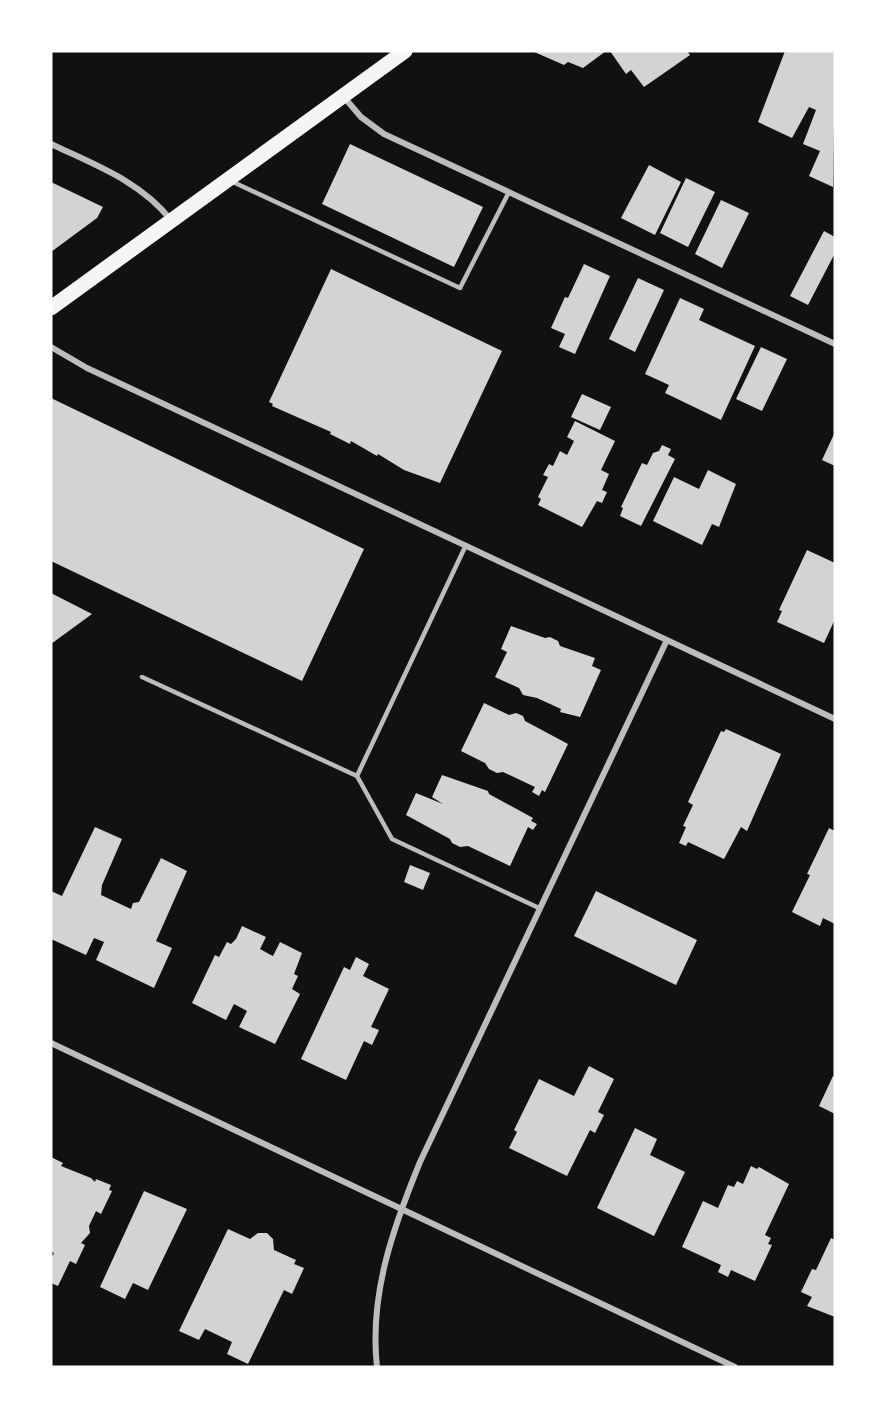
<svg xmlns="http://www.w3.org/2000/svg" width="886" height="1418" font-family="Literata,serif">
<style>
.building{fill:#d3d3d3}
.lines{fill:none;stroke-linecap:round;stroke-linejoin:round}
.service{stroke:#bcbcbc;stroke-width:4.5}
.minor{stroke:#bcbcbc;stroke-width:6}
.primary{stroke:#f5f5f5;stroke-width:15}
</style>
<rect width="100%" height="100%" fill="#111"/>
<path class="building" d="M532,51H606L583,68L568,62L564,65Z
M610,51H687L690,55L644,87L631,70L626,74Z
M785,51L835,52L833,187L809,176L820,151L803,144L816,110L809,107L792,138L758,122Z
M350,144L483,207L454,267L322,204Z
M649,165L681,182L655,235L621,218Z
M686,178L715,192L688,247L660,233Z
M51,182L103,207L97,218L51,252Z
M721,200L749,213L722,268L695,254Z
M824,231L835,237V253L808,305L790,296Z
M584,264L610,276L575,354L559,347L565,334L551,328L565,297L568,298Z
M331,269L502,351L440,483L404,470L378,454L377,456L351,441L350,444L330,434L331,432L272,406L273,404L269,402Z
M638,278L664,290L635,352L609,339Z
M680,298L704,309L699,320L755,346L721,420L665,393L669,385L645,374Z
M761,347L787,359L762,411L736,399Z
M582,394L611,407L600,430L571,417Z
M51,398L364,549L302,681L51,561Z
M575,421L615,441L601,470L609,474L602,490L607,492L602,503L597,501L582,527L538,505L541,499L538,497L548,477L543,475L549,464L553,466L560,451L567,455L574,441L567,437Z
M835,432V466L822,460Z
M662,445L671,449L668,455L675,459L641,526L620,516L623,508L621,507L642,463L647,465L653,453L659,451Z
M708,470L736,484L719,527L712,524L702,545L653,521L674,477L699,489Z
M807,550L835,563V619L824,643L777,622L782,611L779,610Z
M51,593L92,614L51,644Z
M511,626L545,638L550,637L558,641L560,646L595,658L592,666L601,670L580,717L560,712L561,709L537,698L523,695L519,688L495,677L507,652L501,649Z
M484,703L509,715L516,713L523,716L525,721L568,744L545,792L542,790L539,796L532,792L535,787L503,772L497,773L489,769L485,763L461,751Z
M726,729L781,754L747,831L741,827L724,859L688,842L686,846L679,843L686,827L683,826L693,805L688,802L721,731L724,732Z
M442,775L488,791L489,794L533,818L531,821L537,824L533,830L528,827L510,866L468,846L460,847L452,843L450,839L406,815L416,793L443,804L432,797Z
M95,827L122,839L102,885L101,895L131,909L133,903L139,902L161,858L187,871L156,941L172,948L154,988L96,960L104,942L94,938L86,955L51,939V891L62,896Z
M829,828L835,831V924L823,918L820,926L792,912L810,875L807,874Z
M410,865L430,873L423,890L404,882Z
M596,891L697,940L676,985L574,936Z
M242,926L266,937L260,949L269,954L273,956L280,942L302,953L294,974L298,976L292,989L300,994L275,1044L239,1027L247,1011L234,1004L226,1020L192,1003L215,955L219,957L227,942L231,944L236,939Z
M356,957L369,964L363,976L389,989L371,1027L379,1030L372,1045L364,1041L346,1080L301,1059L344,967L350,970Z
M589,1066L614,1079L598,1112L604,1115L595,1133L590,1130L567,1176L509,1148L517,1132L514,1130L539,1079L574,1096Z
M833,1076L835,1077V1114L819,1106Z
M635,1128L657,1139L650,1155L685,1172L654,1236L597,1208Z
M51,1157L63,1163L61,1166L91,1178L95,1182L96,1179L111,1185L109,1190L112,1191L101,1214L96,1211L89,1226L90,1233L81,1243L85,1245L76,1264L70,1261L58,1286L51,1283V1259L54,1253L51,1251Z
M751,1166L757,1169L759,1167L789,1184L765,1235L771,1238L768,1244L772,1245L755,1281L731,1270L728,1277L718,1272L721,1265L682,1247L703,1201L718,1208L728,1185L734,1187L737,1181L743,1184Z
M144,1191L187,1209L148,1290L133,1283L125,1299L100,1287Z
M228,1229L250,1239L258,1233H267L273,1239L274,1250L296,1260L294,1264L304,1268L292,1294L284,1290L248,1364L227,1354L232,1342L205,1329L199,1340L179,1331Z
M831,1238L835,1240V1317L807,1306L812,1297L801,1292L812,1269L816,1270Z"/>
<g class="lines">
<path class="service" d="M233,182L460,288L509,192
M466,545L357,776L392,839L539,908
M142,677L357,776"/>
<path class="minor" d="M343,96L361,117L384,134L835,344
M51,144C95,165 140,181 171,220
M51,347L87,368L835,719
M51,1043L735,1367
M377,1367C369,1295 393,1228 420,1162L667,640"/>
<path class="primary" d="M51,308L405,51"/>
</g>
<rect width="886" height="1418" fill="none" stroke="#ffffff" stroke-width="105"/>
</svg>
